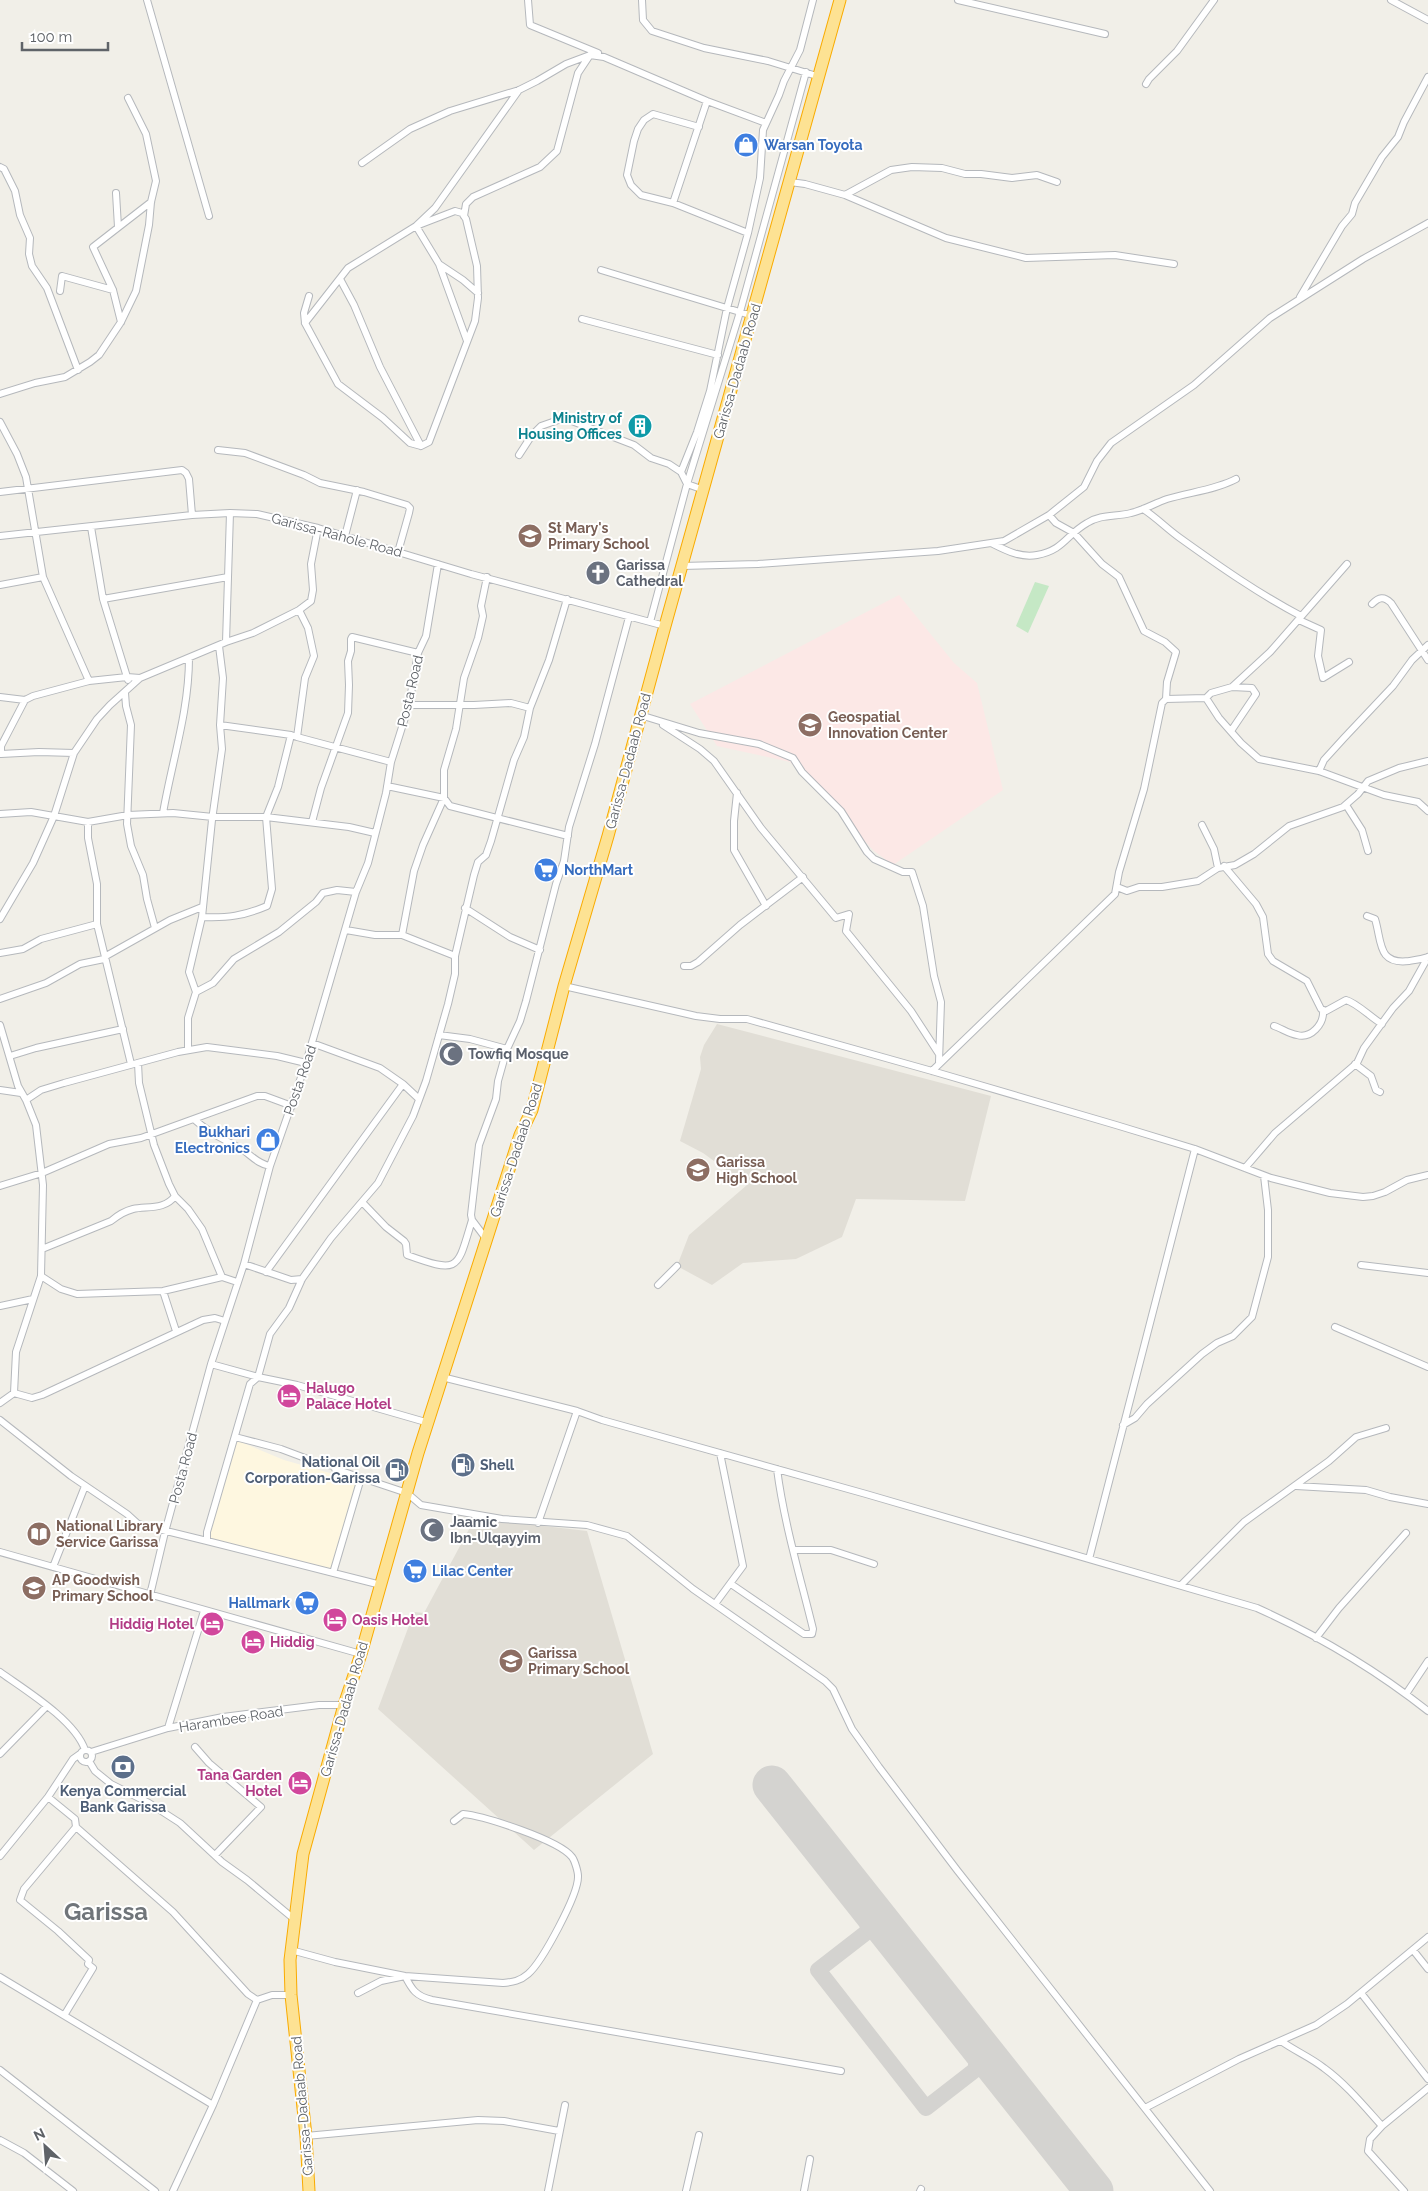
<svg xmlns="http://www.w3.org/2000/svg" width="1428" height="2191" font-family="Raleway,sans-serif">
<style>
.commercial{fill:#fef7e0}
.education{fill:#e1ded6}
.medical{fill:#fce8e6}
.green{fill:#c5e8c5}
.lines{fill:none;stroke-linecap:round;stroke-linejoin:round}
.taxiway{stroke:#d4d3d0;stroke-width:16}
.runway{stroke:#d4d3d0;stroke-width:39}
.street-casing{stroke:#b5b8bc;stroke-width:8}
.highway-casing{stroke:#f9ab00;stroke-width:13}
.street{stroke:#fff;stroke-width:6}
.highway{stroke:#fde293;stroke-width:11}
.labels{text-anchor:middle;stroke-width:4;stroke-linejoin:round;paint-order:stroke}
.shop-label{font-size:14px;font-weight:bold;fill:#366cbe;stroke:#fff;text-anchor:start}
.street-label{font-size:14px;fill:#5f6368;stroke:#fff}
.culture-label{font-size:14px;font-weight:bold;fill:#0d838f;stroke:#fff;text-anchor:end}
.education-label{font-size:14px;font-weight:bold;fill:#785e54;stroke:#fff;text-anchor:start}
.worship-label{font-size:14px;font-weight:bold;fill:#5b616d;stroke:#fff;text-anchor:start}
.hotel-label{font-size:14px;font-weight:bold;fill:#b23c85;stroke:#fff;text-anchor:start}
.service-label{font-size:14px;font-weight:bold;fill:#4e5e75;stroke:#fff;text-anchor:end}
.town-label{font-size:24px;font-weight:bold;fill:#70757a;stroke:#fff}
</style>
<rect width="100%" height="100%" fill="#f1efe8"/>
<path class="commercial" d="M236,1440L284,1460L358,1481L332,1572L208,1541Z"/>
<path class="education" d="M717,1024L991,1096L965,1201L856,1199L842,1237L796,1259L743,1263L712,1285L677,1266L689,1235L747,1185L703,1153L680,1141L701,1069L700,1057L704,1045Z
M475,1518L587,1531L653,1754L534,1850L378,1709L414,1612L424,1613Z"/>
<path class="medical" d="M899,595L954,663L977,683L1003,790L893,865L874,851L790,762L717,746L690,704Z"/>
<path class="green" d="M1035,582L1049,586L1028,633L1016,626Z"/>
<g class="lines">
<path class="taxiway" d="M869,1919L867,1932L818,1970L926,2108L975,2070L978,2057"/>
<path class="runway" d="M772,1785L1094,2191"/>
<defs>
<path id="street" d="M147,0L209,216
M528,0L530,25L598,53
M642,0L643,20L652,31L704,48L768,61L820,77
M958,0L1105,34
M1391,0L1428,20
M1146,84L1149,79L1177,51L1214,0
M699,127L653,114L644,120L638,129L634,141L627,175L631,185L641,195L673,203L748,233
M362,163L410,129L450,111L519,90L537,81L566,64L590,55L604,57L707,101L766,123
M0,167L4,169L15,191L20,215L30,238L29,254L32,266L47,288L78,370
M790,182L805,184L845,195L891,170L912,167L942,168L965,174H981L1012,178L1037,175L1057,182
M116,193L118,227
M845,195L946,238L1026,258L1115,255L1174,264
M673,203L707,101
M464,216L466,204L473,197L540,167L557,151L578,73L590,55
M439,264L467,341
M601,270L753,316
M340,279L354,305L380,367L421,446
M60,291L62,276L113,290
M309,296L304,313L305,323L338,384L383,418L410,443L421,446L429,442L475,321L478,298L477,266L466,219L462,213L455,211L416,226L439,264L463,280L478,293
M1300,297L1342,226L1352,214L1355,203L1382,157L1398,137L1404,122L1428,77
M582,319L718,355
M121,322L113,290L93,247L151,202
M305,323L348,268L416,226L435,208L519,90
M0,394L35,383L65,377L90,362L99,355L121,322L136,291L149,225L151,202L156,181L146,134L128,98
M0,422L17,454L26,477L43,577L89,681
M218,450L245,453L304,475L320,483L364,492L407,505L410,508L409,513L398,552
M519,455L532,435L541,426L564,418L634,445L651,458L669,464L681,472L687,484L704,490
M681,472L697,432L710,391L727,308L748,233L760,178L763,130L779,95L784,81L800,50L813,0
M0,492L182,470L186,473L189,479L192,515
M1143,509C1157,518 1167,529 1180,538C1219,566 1259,594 1301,616
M91,527L103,599
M0,536L192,515L230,513L257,514L318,528L471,574L665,626
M345,536L357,490
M993,544C1007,551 1021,558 1037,555C1064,550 1066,535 1087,523C1101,514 1116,517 1131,513C1144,510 1155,503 1167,499C1190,492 1215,490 1236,479
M682,566L758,564L938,551L1004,541L1049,515L1084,487L1097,461L1111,443L1194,385L1270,318L1363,259L1428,223
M0,585L43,577
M1372,604C1379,597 1384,596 1391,603L1428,660
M1299,620L1321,630L1318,656L1323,678L1349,662
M650,622L687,484L740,312L806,72
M226,642L230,513
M140,678L127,677L103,599L228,577
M125,693L126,706L131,725L127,824L131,846L143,875L147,899L155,928
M0,697L25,700L33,696L89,681L127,677L128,680
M1206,698L1219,718L1241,743L1259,759L1319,771L1384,795L1418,802L1428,811
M1166,699L1206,698L1211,693L1232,687L1270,652L1347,564
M25,700L1,746V754L39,752L74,753
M409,705H474L511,703L530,708
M640,715L699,733L759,744L793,758L802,772L841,811L867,852L874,859L903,872H912L923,906L934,976L941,1002L939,1062
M220,725L291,735
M663,725L700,749L714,761L761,828L836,918L849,914L846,931L911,1011L939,1054
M1231,731L1256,694L1252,688L1232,687
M297,737L391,762
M1319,771L1324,760L1344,738L1393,686L1412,660L1428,645
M387,786L444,798L450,806L568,836
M737,793L734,821V850L766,906
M1346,805L1362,830L1368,851
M163,813C172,761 189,711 189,658
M0,814L31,812L88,822L128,815L173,813L213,817H266L349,827L375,833
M88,822V838L97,884V924L131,1064
M312,822L321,788L348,713L349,685L348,661L351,651V639L352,637L418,653
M1202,825L1214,849L1218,868
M1224,866L1256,904L1263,917L1268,954L1273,961L1307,981L1321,1009L1326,1011L1346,1000C1357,1003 1370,1017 1382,1024
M1117,887L1127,891L1139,887H1162L1198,881L1218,868L1235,865L1254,854L1289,826L1343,807L1358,794L1368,781L1399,768L1428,761
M465,908L510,937L540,950
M1367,916L1375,919C1382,941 1377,965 1409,961C1415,960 1422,959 1428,957
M202,917C228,918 243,916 267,906L272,889L266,817L278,787L291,735L297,737L305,678L314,656L308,628L299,610
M0,919L33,863L54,816L74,753L97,719L110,705L140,678L226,642L253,633L299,610L311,601L313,590L311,564L318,528
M346,930L375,935H402L455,956
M402,935L414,871L423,845L444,798V770L456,729L464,678L478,638L483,616L481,606L487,577
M0,953L23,949L41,939L97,924
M106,956L170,920L202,907
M684,966H691L698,962L740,925L803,877
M564,986L696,1016L720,1019H747L932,1071L1116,1125L1195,1149L1271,1178L1330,1193L1363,1197L1373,1196L1385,1192L1407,1180L1428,1175
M196,992L213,983L234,959L279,932L316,902L323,893L337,890L356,892
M0,999L46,983L80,964L104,959
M0,1025L18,1086L26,1100L36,1125L43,1185L41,1276L16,1352L14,1393L0,1403
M1274,1026C1281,1028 1289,1034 1297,1035C1311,1039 1324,1024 1323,1011
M439,1035L470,1039L507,1049
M312,1043L380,1068L403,1084L419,1099
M188,1050V1018L196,992L189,972L202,917L212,820L222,749L220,725L223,678L219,646
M10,1056L36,1048L123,1029
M138,1063L139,1083L154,1145L169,1184L175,1196L188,1209L202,1229L222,1277
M1355,1064L1371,1076L1376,1090L1380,1092
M932,1071L1115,894L1119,872L1144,789L1162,703L1166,699L1167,682L1176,652L1165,642L1144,631L1119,577L1102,564L1074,533L1056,523L1049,515
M0,1090L21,1093
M26,1100L41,1090L64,1083L178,1052L207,1047L277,1056L306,1063
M195,1120C210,1134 226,1140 243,1150C252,1156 258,1164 270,1166
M1245,1168L1275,1133L1357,1063L1364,1048L1393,1008L1409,991L1428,957
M0,1186L42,1173L109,1144L141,1138L257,1096H265L292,1106
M362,1202L386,1227L404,1241L406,1244L407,1255C460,1274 457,1270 472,1220
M487,1240L472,1220L471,1215L479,1145L496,1099L498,1081L507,1049L520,1021L526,1001L556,884L564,861L569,827L595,744L629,617
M42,1249L111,1221C117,1216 125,1211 133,1209C147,1206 165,1210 175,1196
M244,1264L291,1280L302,1279
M1361,1265L1428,1273
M266,1272L403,1084
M41,1276L61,1289L77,1294L163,1291L222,1277L237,1282
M658,1285L677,1266
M163,1291L176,1331
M0,1306L33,1299
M1335,1327L1428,1367
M211,1364L258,1377L297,1385L429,1423
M442,1377L577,1411L602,1420L866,1494L1257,1608C1317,1635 1376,1670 1428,1711
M14,1393L32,1398L42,1395L203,1320L215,1318L225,1321
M0,1420L71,1476L127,1514L138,1524L207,1541
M1123,1425L1135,1418L1147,1404L1202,1354L1217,1343L1233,1336L1252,1317L1268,1257V1210L1264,1176
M235,1437L281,1449L321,1464L335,1466V1469L407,1493L421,1505L502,1519L587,1525L627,1536L693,1589L825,1681L833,1689L852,1729L879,1767L957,1870L1210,2191
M1296,1486L1366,1490L1390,1497L1428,1504
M538,1523L577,1411
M793,1550H831L874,1564
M0,1552L361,1654
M1089,1559L1195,1149
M53,1567L85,1486
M333,1573L361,1478
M731,1584L804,1634H812L813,1629C800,1576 784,1523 777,1469
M381,1585L207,1541V1532L250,1384L258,1377L270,1334L289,1308L302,1279L331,1238L378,1183L413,1116L426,1081L448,1004L455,974V956L474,875L478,862L486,855L491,841L514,760L524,737L530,708L549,660L567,599
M1181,1585L1244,1522L1329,1461L1356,1437L1386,1428
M150,1595L165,1532L211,1364L244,1264L270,1166L306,1063L356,892L368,863L386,793L391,762L409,705L418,653L426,636L438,564
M715,1604L743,1566L720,1453
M1316,1638L1339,1608L1406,1533
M0,1672C25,1690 75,1720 85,1750
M1406,1694L1428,1661
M168,1728L204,1611
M195,1747L209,1763L261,1807L215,1855
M80 1756a6 6 0 1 1 12 0a6 6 0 1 1-12 0Z
M91,1752L168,1728L223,1717L319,1705H344
M0,1754L46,1707
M89,1761L95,1771L111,1784L149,1803L180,1823L222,1862L247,1880L294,1919
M48,1797L75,1819L76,1827L173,1912L248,1994L257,2000L272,1995H291
M0,1856L48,1797L73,1759L80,1754
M291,1950L335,1962L405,1976L503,1983C513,1982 520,1981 528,1974C542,1962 579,1894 578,1876C578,1872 575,1861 572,1857C559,1840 484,1816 463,1814L454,1821
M1413,1950L1428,1969
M0,1977L213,2105
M358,1993L381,1981L405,1976C412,1990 416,1996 432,2000L841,2071
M1361,1993L1428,2079
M65,2014L93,1968L88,1964L89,1960L58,1931L20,1900L24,1889L76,1827
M1281,2041C1295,2051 1310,2057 1324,2068C1346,2084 1364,2106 1382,2126L1428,2088
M0,2070L155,2191
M1145,2108L1239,2059L1316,2025L1347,2004L1428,1937
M1382,2126L1370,2139L1368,2151L1404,2191
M306,2136L478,2120L504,2121L559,2131
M0,2140L24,2153L73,2191
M173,2191L213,2105L257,2000
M548,2191L565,2105
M686,2191L699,2135
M804,2191L810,2159
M920,2191L921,2189"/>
<path id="highway" d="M309,2191L306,2136L291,1995L290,1960L303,1854L344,1705L361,1654L418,1453L520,1135L532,1110L564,986L608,836L665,626L840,0"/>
</defs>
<use href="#street" class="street-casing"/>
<use href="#highway" class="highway-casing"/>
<use href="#street" class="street"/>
<use href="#highway" class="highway"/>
</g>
<defs>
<symbol id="shop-disc" viewBox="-11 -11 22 22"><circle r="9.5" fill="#3f7fe0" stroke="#fff"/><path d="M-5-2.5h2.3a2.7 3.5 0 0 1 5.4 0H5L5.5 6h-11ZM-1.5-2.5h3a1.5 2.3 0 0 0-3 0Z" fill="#fff"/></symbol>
<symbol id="building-disc" viewBox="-11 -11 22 22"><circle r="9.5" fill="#0f9aa8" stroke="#fff"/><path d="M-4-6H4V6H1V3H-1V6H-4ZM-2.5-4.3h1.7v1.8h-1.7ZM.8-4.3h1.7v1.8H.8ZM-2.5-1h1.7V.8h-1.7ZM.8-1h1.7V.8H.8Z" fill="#fff"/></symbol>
<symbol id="school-disc" viewBox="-11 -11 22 22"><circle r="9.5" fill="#8d6e63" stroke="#fff"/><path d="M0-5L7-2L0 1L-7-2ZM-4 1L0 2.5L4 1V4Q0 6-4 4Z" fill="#fff"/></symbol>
<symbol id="church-disc" viewBox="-11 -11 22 22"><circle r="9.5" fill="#6b7280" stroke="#fff"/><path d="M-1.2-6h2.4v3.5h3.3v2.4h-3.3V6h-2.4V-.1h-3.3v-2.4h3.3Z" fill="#fff"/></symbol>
<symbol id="university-disc" viewBox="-11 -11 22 22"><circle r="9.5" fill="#8d6e63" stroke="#fff"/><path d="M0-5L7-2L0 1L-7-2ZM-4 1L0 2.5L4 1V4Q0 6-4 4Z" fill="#fff"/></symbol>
<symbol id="supermarket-disc" viewBox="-11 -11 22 22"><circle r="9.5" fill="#3f7fe0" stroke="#fff"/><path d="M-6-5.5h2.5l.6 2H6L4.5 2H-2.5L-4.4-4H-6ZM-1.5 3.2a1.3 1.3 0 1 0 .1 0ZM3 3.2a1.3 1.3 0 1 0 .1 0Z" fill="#fff"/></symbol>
<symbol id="mosque-disc" viewBox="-11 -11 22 22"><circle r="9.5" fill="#6b7280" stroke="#fff"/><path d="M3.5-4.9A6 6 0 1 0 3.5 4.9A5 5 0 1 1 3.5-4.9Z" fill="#fff"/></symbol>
<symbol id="hotel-disc" viewBox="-11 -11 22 22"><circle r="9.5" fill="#d1479c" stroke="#fff"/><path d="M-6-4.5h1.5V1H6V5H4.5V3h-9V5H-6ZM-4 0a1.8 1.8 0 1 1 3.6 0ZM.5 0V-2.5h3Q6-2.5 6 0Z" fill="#fff"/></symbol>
<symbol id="fuel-disc" viewBox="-11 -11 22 22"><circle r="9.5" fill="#5c6f8a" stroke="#fff"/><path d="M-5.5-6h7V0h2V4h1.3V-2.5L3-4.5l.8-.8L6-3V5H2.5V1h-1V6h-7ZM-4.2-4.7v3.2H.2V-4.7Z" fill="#fff"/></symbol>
<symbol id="library-disc" viewBox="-11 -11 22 22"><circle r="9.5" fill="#8d6e63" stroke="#fff"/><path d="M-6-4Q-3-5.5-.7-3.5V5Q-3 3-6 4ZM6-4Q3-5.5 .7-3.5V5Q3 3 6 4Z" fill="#fff"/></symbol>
<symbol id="bank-disc" viewBox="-11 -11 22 22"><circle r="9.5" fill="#5c6f8a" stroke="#fff"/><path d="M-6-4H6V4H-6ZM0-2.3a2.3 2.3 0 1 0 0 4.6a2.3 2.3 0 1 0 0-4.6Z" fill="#fff"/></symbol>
</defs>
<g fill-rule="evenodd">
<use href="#shop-disc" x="732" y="131" width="28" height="28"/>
<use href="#building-disc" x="626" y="412" width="28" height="28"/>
<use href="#school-disc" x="516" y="522" width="28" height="28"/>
<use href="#church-disc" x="584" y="559" width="28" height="28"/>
<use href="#university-disc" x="796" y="711" width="28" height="28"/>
<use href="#supermarket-disc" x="532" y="856" width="28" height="28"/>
<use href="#mosque-disc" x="437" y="1040" width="28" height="28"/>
<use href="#shop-disc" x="254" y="1126" width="28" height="28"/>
<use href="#school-disc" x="684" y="1156" width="28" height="28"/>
<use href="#hotel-disc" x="275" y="1382" width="28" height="28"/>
<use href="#fuel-disc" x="449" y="1451" width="28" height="28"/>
<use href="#fuel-disc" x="383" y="1456" width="28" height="28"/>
<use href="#mosque-disc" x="418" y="1516" width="28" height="28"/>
<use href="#library-disc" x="25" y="1520" width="28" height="28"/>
<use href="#supermarket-disc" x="401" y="1557" width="28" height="28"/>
<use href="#school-disc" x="20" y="1574" width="28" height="28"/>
<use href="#supermarket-disc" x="293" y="1589" width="28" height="28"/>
<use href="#hotel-disc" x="321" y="1606" width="28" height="28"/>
<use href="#hotel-disc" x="198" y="1610" width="28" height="28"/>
<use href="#hotel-disc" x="239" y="1628" width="28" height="28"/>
<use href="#school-disc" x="497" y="1647" width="28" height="28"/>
<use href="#bank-disc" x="109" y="1753" width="28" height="28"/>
<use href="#hotel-disc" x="286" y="1769" width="28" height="28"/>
</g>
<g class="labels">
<g class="shop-label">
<text x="764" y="150">Warsan Toyota</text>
<text x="564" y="875">NorthMart</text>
<text x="250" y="1137" text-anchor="end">Bukhari<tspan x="250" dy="16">Electronics</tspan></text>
<text x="432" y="1576">Lilac Center</text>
<text x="290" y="1608" text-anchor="end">Hallmark</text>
</g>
<g class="street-label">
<text transform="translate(737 371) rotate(-74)" y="5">Garissa-Dadaab Road</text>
<text transform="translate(337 535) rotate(15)" y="5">Garissa-Rahole Road</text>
<text transform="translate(410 691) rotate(-77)" y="5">Posta Road</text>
<text transform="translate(628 761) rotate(-75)" y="5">Garissa-Dadaab Road</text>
<text transform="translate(300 1080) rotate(-71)" y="5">Posta Road</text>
<text transform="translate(516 1150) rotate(-72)" y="5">Garissa-Dadaab Road</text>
<text transform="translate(183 1468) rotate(-75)" y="5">Posta Road</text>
<text transform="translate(344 1709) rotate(-74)" y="5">Garissa-Dadaab Road</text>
<text transform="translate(231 1719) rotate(-9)" y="5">Harambee Road</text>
<text transform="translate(302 2106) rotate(-95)" y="5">Garissa-Dadaab Road</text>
</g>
<g class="culture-label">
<text x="622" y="423">Ministry of<tspan x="622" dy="16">Housing Offices</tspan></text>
</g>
<g class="education-label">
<text x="548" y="533">St Mary's<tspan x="548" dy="16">Primary School</tspan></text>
<text x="828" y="722">Geospatial<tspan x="828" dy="16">Innovation Center</tspan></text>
<text x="716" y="1167">Garissa<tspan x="716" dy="16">High School</tspan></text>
<text x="56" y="1531">National Library<tspan x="56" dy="16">Service Garissa</tspan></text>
<text x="52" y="1585">AP Goodwish<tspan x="52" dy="16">Primary School</tspan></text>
<text x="528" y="1658">Garissa<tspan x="528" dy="16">Primary School</tspan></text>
</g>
<g class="worship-label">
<text x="616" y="570">Garissa<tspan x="616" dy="16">Cathedral</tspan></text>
<text x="468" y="1059">Towfiq Mosque</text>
<text x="450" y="1527">Jaamic<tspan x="450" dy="16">Ibn-Ulqayyim</tspan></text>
</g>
<g class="hotel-label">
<text x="306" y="1393">Halugo<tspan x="306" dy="16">Palace Hotel</tspan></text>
<text x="352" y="1625">Oasis Hotel</text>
<text x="194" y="1629" text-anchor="end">Hiddig Hotel</text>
<text x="270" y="1647">Hiddig</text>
<text x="282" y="1780" text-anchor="end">Tana Garden<tspan x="282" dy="16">Hotel</tspan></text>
</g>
<g class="service-label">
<text x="380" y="1467">National Oil<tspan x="380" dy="16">Corporation-Garissa</tspan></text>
<text x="480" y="1470" text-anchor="start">Shell</text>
<text x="123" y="1796" text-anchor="middle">Kenya Commercial<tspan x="123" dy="16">Bank Garissa</tspan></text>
</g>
<g class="town-label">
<text x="106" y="1920">Garissa</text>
</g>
</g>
<g transform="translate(45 2146) rotate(334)" stroke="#ffffff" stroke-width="4" paint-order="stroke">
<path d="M0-4L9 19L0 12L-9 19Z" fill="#5f6368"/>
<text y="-8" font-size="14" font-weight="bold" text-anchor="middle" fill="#5f6368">N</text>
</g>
<path d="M22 42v8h86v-8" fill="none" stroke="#5f6368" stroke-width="2.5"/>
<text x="30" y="42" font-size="15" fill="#5f6368" stroke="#ffffff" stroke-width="4" paint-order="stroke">100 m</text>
</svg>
